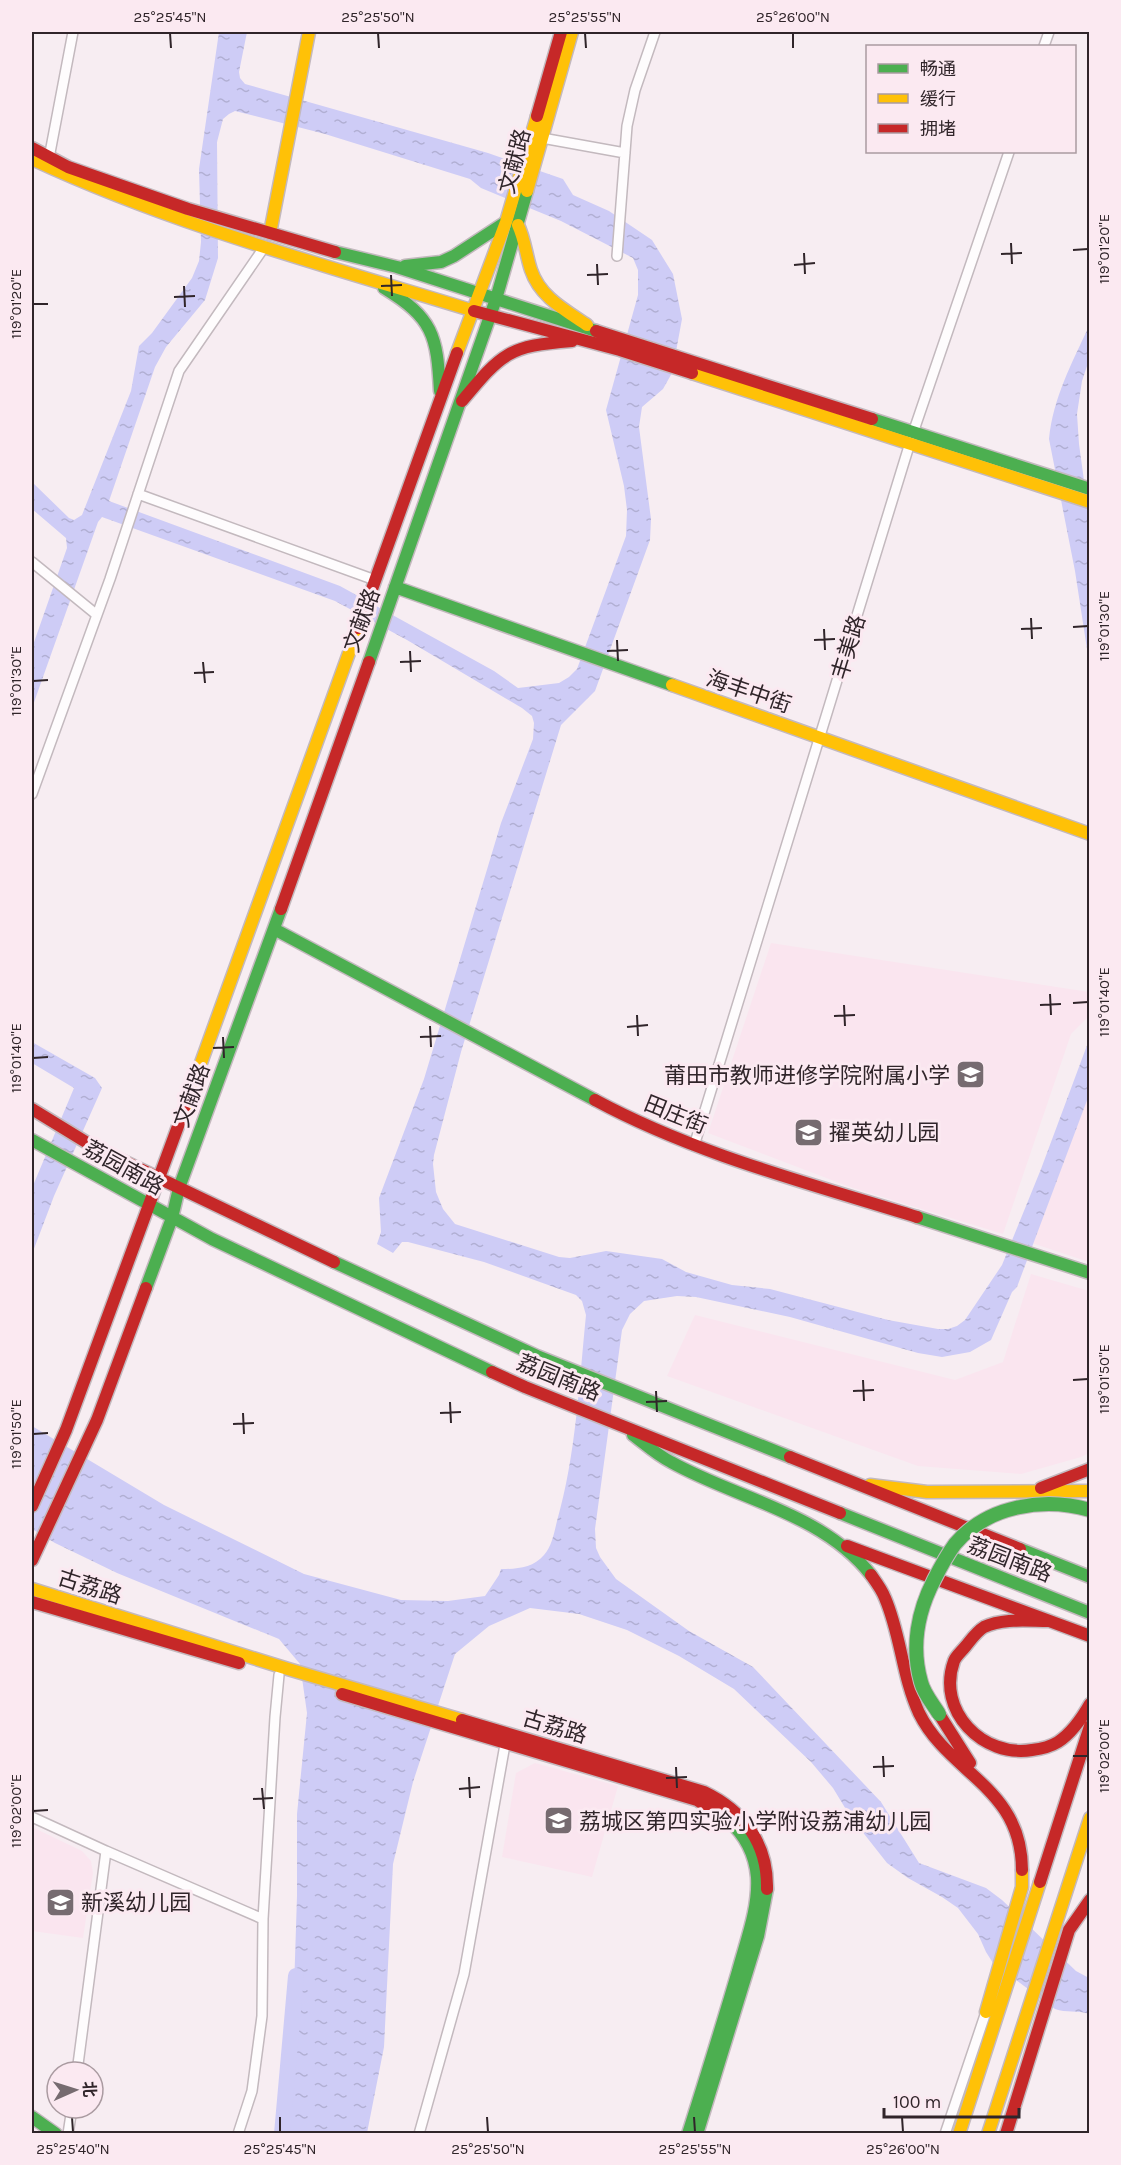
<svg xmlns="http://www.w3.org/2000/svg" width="1121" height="2165" font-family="Karla,'Noto Sans SC',sans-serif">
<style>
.built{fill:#fae5ef}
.water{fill:url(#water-ripples);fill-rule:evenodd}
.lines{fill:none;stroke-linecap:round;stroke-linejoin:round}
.river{stroke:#ceccf6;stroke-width:16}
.street-casing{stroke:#c3b9be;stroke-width:12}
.fast-casing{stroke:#c3b9be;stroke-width:15}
.slow-casing{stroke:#c3b9be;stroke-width:15}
.jam-casing{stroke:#c3b9be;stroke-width:15}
.street{stroke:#fefcfd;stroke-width:9}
.fast{stroke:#4caf50;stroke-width:12}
.slow{stroke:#ffc107;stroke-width:12}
.jam{stroke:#c62828;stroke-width:12}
.fast-bridge-casing{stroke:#c3b9be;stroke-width:16;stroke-linecap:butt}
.fast-bridge{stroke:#4caf50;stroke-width:14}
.ticks{fill:none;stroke:#30252a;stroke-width:2}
.labels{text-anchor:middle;stroke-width:6;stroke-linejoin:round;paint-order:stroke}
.street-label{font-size:22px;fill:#30252a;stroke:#fbe9f1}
.poi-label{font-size:22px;fill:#30252a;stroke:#fbe9f1;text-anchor:start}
.neatline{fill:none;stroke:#30252a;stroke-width:2}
.ticks-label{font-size:15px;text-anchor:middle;fill:#30252a}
</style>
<defs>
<pattern id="water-ripples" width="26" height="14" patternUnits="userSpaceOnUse" patternTransform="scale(1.5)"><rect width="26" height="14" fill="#ceccf6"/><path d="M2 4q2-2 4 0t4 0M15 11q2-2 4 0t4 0" fill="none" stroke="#b1afd3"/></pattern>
</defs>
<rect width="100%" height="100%" fill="#f7edf2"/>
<path class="built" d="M771,943L1089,992V1016L1071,1034L1003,1234L850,1187L708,1133Z
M1089,1080V1262L1020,1239Z
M1031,1274L1089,1291V1453L1081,1457L1021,1474L918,1466L667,1376L695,1315L955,1380L1003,1362Z
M535,1763L618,1786L592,1877L502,1857L516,1773Z
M32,1827L82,1851L91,1861L93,1873L83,1938L32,1931Z"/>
<path class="water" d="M219,32H247L239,72L240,78L245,84L488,153L563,179L573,195L609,211L652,240L673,274L682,319L672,373L663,389L642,407L639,427L651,519L650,540L595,691L561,725L461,1052L434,1155L433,1164L436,1192L443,1209L455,1224L559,1257L570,1258L606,1251L662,1259L686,1272L732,1285L770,1289L888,1320L938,1329H948L957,1326L965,1320L1002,1265L1041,1169L1089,1040V1095L1017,1287L1012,1292L991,1340L970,1352L942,1357L918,1353L790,1317L696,1297L677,1296L644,1301L630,1314L622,1330L595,1529L596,1548L600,1557L616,1579L689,1631L753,1667L881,1802L919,1863L986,1888L1002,1900L1076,1971L1089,1978V2014C1078,2010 1066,2013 1055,2009L993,1963L986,1952L978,1934L958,1908L942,1897L908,1878L887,1863L850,1816L833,1788L811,1762L734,1689L679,1656L627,1630L579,1614L530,1608L489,1626L455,1654L413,1782L393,1864L384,2047L367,2133H279L292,2052L297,1896V1814L307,1713L300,1664L279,1639L117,1573L55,1543L32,1529V1426L164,1505L304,1574L401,1600L448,1601L485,1596L499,1575L501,1569C517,1569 533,1568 544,1555C552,1546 554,1533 557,1521C576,1455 579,1384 586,1315L582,1301L576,1295L484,1262L408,1242H402L393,1253L377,1244L381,1232L379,1198L424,1079L501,823L533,739L534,723L532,716L522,708L407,640L335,601L102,517L98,522L32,708V648L67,548L66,538L32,509V482L69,518L74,520L82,515L131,391L139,346L152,333L192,278L199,261L201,242L199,169ZM235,111L325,134L470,179L481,188L561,221L633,258L638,270V295L606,410L624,486L627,510L626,536L577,669L569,677L559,683L518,688L494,671L340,586L109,501L155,367L166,347L205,300L218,258L217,142L223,119L229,114Z
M1089,326V360L1082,381L1077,414L1079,444L1090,524L1089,662L1075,571L1049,439C1053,398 1072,363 1089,326Z
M32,1042L95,1078L102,1088L54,1196L32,1254V1188L74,1088L32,1063Z"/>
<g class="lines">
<path class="river" d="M282,2134L296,1976"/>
<defs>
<path id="street" d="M1044,46L1049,32
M542,138L625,153
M49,158L73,32
M617,256L627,126L635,90L655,32
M138,494L375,580
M32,562L97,615
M32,794L110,579L179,371L265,246
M694,1146L913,433L1009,152
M32,1817L106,1851L77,2072
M106,1851L263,1919L262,2016L252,2091L238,2134
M263,1919L275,1717L279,1675
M68,2134L72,2108
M419,2134L464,1974L506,1739
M945,2134L986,2012"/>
<path id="fast" d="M335,252L397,267L596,331
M405,266L441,262L454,256L506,222
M384,288C433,318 437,335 440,391
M872,419L1090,489
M395,587L672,685
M369,662L496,299L527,191
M274,929L595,1100
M32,1140L212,1239L492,1372
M917,1217L1090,1273
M334,1262L537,1356L790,1457
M146,1288L172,1218L179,1188L281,909
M633,1435C645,1444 657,1455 671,1462C737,1499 823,1513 871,1575
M840,1513L1090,1613
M1020,1549L1090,1577
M32,2117L56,2134
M688,2134C705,2080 722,2026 738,1971C746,1941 759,1908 757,1877C755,1854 745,1835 728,1820
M697,2134L758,1936L767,1889"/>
<path id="slow" d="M32,159C171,224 327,266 474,311
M527,191L572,32
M518,225C525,240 526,255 531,270C540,297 565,310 587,325
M270,233L309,32
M457,353L506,222L537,116
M692,373L1090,502
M672,685L1090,834
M184,1110L358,628
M870,1485L927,1492L1090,1491
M32,1589L288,1669L462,1720
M986,2012L1022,1887V1870
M959,2134L1040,1882
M988,2134L1090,1818"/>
<path id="jam" d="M537,116L561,32
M32,148L68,167L188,209L335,252
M474,311L620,350L692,373
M596,331L872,419
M462,401C502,353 508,346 572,341
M358,628L457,353
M281,909L369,662
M595,1100C695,1154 808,1183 917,1217
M32,1109L94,1147L334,1262
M492,1372L525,1387L840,1513
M790,1457L1020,1549
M1041,1488L1090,1469
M32,1506L66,1430L184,1110
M847,1546L1090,1636
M32,1560L97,1420L146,1288
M871,1575C876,1582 882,1590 885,1598C901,1635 902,1676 919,1713C949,1774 1022,1787 1022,1870
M32,1602L239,1663
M1048,1621C1028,1621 1003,1618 984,1627C976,1632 971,1640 965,1647C961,1652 956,1656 954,1661C936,1711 983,1758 1032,1750C1040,1749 1050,1747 1058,1742C1072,1733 1082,1718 1090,1704
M342,1694L697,1800L728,1820
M939,1714L970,1763
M462,1720L704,1792C744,1811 768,1844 767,1889
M1040,1882L1090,1726
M1006,2134L1069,1930L1090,1900"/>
</defs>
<use href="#street" class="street-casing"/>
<use href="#fast" class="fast-casing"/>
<use href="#slow" class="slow-casing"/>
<use href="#jam" class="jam-casing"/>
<use href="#street" class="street"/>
<use href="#fast" class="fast"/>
<use href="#slow" class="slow"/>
<use href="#jam" class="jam"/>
<defs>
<path id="fast-bridge" d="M939,1714C933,1704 924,1694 921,1682C911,1647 918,1611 934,1580C940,1568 947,1555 955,1544C988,1505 1044,1497 1090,1510"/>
</defs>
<use href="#fast-bridge" class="fast-bridge-casing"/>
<use href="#fast-bridge" class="fast-bridge"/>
</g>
<path class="ticks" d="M170,33L171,48M378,33L379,48M585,33L586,48M793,33V48M1011,243L1012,264M1073,250L1088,249M804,253L805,274M1001,254L1022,253M597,264L598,285M794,265L815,263M391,275L392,296M587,275L608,274M184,286L185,307M381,286L402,285M174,297L195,296M33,304H48M1031,618L1032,639M1073,627L1088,626M824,629L825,650M1021,629L1042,628M617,640L618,661M814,640L835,639M410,651L411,672M607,651L628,650M203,662L205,683M400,662L421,661M194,673L214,672M33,681L48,680M1050,994L1051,1015M1073,1003L1088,1002M844,1005L845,1026M1040,1005L1061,1004M637,1015L638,1036M834,1016L855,1015M430,1026L431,1047M627,1027L648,1025M223,1037L224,1058M420,1037L441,1036M213,1048L234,1047M33,1058L48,1057M863,1380L864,1401M1073,1380L1088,1379M656,1391L657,1412M853,1391L874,1390M450,1402L451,1423M646,1402L667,1401M243,1413L244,1434M440,1413L461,1412M233,1424L254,1423M33,1434L48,1433M883,1756L884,1777M1073,1756H1088M676,1767L677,1788M873,1767L894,1766M469,1777L470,1798M666,1778L687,1777M262,1788L264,1809M459,1789L480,1787M253,1799L273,1798M33,1811L48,1810M72,2117L73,2132M280,2117V2132M487,2117L488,2132M694,2117L695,2132M902,2117L903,2132"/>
<defs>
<symbol id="school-square" viewBox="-11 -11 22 22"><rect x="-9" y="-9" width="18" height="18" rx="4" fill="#766b70" stroke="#fbe9f1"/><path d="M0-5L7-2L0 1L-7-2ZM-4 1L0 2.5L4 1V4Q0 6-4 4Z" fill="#fff"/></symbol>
</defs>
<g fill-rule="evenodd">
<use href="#school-square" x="954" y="1058" width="33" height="33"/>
<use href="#school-square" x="792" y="1116" width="33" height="33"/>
<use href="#school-square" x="542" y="1804" width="33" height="33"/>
<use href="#school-square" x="44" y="1886" width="33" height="33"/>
</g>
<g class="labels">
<g class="street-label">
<text transform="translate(514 161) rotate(-75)" y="8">文献路</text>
<text transform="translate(361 620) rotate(-70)" y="8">文献路</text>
<text transform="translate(848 647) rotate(-73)" y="8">丰美路</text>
<text transform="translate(749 691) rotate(19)" y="8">海丰中街</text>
<text transform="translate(191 1095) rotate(-70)" y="8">文献路</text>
<text transform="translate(676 1114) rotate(22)" y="8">田庄街</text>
<text transform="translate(124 1167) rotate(29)" y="8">荔园南路</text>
<text transform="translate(559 1377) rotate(22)" y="8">荔园南路</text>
<text transform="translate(1010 1559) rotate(21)" y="8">荔园南路</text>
<text transform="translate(90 1586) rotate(18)" y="8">古荔路</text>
<text transform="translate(555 1726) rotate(17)" y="8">古荔路</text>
</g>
<g class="poi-label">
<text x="950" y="1083" text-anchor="end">莆田市教师进修学院附属小学</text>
<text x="829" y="1140">擢英幼儿园</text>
<text x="579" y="1829">荔城区第四实验小学附设荔浦幼儿园</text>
<text x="81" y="1910">新溪幼儿园</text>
</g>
</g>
<rect width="1121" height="2165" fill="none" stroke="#fbe9f1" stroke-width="66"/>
<rect x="866" y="45" width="210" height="108" fill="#fbe9f1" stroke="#aa9ba1" stroke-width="1.5"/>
<rect x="878" y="64" width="30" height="9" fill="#4caf50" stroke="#aa9ba1" stroke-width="1.5"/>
<text x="920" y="75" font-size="18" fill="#30252a">畅通</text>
<rect x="878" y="94" width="30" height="9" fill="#ffc107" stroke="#aa9ba1" stroke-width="1.5"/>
<text x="920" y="105" font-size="18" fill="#30252a">缓行</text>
<rect x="878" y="124" width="30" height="9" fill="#c62828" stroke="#aa9ba1" stroke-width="1.5"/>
<text x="920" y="135" font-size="18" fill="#30252a">拥堵</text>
<g transform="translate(75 2090) rotate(87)"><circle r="28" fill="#fbe9f1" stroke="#aa9ba1" stroke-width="1.5"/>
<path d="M0-4.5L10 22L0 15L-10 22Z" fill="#766b70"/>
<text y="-9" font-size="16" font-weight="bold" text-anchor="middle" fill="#30252a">北</text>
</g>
<path d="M884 2108v9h135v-9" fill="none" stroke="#30252a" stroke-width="3"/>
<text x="893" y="2108" font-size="18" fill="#30252a" stroke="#fbe9f1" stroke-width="4.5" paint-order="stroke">100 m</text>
<rect x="33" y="33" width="1055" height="2099" class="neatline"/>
<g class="ticks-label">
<text x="170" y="22">25°25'45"N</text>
<text x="378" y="22">25°25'50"N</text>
<text x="585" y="22">25°25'55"N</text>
<text x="793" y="22">25°26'00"N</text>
<text transform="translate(1104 249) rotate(-90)" y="5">119°01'20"E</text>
<text transform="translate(16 304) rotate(-90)" y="5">119°01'20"E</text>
<text transform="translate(1104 626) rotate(-90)" y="5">119°01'30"E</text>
<text transform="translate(16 681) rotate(-90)" y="5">119°01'30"E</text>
<text transform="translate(1104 1002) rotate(-90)" y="5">119°01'40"E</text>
<text transform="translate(16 1058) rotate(-90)" y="5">119°01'40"E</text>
<text transform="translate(1104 1379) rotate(-90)" y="5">119°01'50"E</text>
<text transform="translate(16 1434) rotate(-90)" y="5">119°01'50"E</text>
<text transform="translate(1104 1756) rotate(-90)" y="5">119°02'00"E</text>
<text transform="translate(16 1811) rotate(-90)" y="5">119°02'00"E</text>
<text x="73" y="2154">25°25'40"N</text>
<text x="280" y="2154">25°25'45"N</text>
<text x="488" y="2154">25°25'50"N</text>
<text x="695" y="2154">25°25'55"N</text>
<text x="903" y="2154">25°26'00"N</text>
</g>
</svg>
